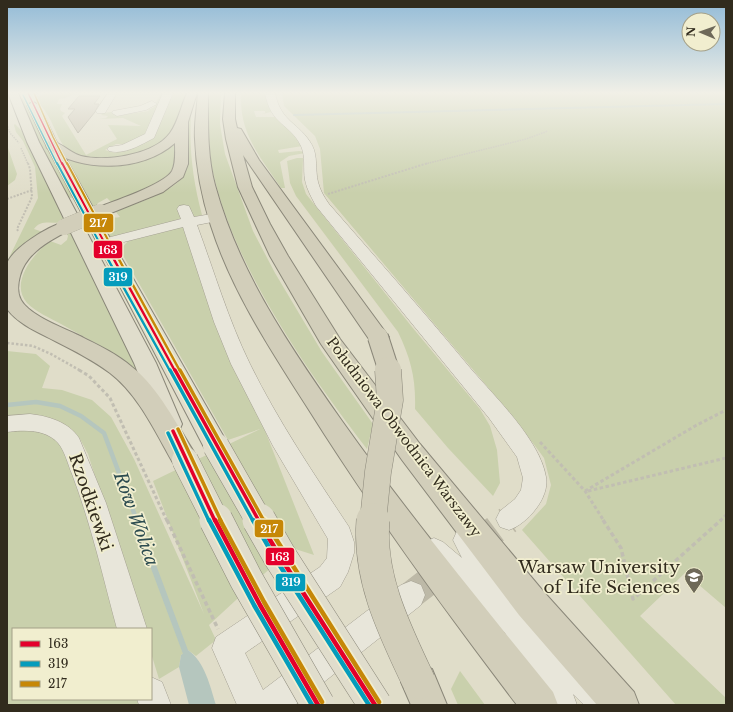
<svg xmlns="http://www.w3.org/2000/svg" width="733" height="712" font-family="'Libre Baskerville',serif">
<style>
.green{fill:#c9d0ac}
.water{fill:#b5c6be}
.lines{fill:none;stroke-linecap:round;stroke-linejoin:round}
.stream-far2{stroke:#b5c6be;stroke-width:2}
.stream-far1{stroke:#b5c6be;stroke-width:4.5}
.stream{stroke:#b5c6be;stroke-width:6}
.building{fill:#c3bcaa;stroke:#9f9989}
.minor-tunnel-far1{stroke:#bdb9a7;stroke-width:22;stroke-dasharray:22 11;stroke-linecap:butt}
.minor-tunnel{stroke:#bdb9a7;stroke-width:28;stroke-dasharray:28 14;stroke-linecap:butt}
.minor-casing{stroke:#a5a193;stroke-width:1}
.major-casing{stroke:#8a8779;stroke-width:2}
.highway-casing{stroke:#8a8779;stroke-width:2}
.path-far4{stroke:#c1beb2;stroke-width:1.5;stroke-dasharray:1.5 1;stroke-linecap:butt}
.path-far3{stroke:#c1beb2;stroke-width:2;stroke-dasharray:2 1.5;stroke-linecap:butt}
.path-far2{stroke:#c1beb2;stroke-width:2.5;stroke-dasharray:2.5 2;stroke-linecap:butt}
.path-far1{stroke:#c1beb2;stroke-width:3;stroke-dasharray:3.5 2.5;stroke-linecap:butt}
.path{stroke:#c1beb2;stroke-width:3.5;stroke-dasharray:4.5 3;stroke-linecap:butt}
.minor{fill:#e8e6da;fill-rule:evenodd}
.major{fill:#e0ddcc;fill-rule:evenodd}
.highway{fill:#d2ceba;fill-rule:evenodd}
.major-bridge-far1-casing{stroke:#8a8779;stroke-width:27;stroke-linecap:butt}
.major-bridge-casing{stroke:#8a8779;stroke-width:34;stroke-linecap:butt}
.highway-bridge-far3-casing{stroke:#8a8779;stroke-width:16;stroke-linecap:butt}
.highway-bridge-far2-casing{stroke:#8a8779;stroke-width:22;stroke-linecap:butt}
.highway-bridge-far1-casing{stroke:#8a8779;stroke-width:27;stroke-linecap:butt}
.highway-bridge-casing{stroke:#8a8779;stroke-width:34;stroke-linecap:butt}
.major-bridge-far1{stroke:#e0ddcc;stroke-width:26}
.major-bridge{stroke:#e0ddcc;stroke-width:33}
.highway-bridge-far3{stroke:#d2ceba;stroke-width:16}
.highway-bridge-far2{stroke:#d2ceba;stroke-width:20}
.highway-bridge-far1{stroke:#d2ceba;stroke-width:26}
.highway-bridge{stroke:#d2ceba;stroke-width:33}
.bus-1-far4-casing{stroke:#f1eecf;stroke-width:3}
.bus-1-far3-casing{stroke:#f1eecf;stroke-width:4}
.bus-1-far2-casing{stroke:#f1eecf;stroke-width:5}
.bus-1-far1-casing{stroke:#f1eecf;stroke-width:6}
.bus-1-casing{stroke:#f1eecf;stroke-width:8}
.bus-2-far4-casing{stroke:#f1eecf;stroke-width:3}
.bus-2-far3-casing{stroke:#f1eecf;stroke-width:4}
.bus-2-far2-casing{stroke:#f1eecf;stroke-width:5}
.bus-2-far1-casing{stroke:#f1eecf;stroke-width:6}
.bus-2-casing{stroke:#f1eecf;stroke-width:8}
.bus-3-far4-casing{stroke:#f1eecf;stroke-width:3}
.bus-3-far3-casing{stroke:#f1eecf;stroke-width:4}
.bus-3-far2-casing{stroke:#f1eecf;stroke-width:5}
.bus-3-far1-casing{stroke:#f1eecf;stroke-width:6}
.bus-3-casing{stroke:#f1eecf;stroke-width:8}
.bus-1-far4{stroke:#e4002b;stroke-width:1.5}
.bus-1-far3{stroke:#e4002b;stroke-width:2}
.bus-1-far2{stroke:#e4002b;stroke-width:2.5}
.bus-1-far1{stroke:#e4002b;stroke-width:3.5}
.bus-1{stroke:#e4002b;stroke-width:4.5}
.bus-2-far4{stroke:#059cbc;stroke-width:1.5}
.bus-2-far3{stroke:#059cbc;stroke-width:2}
.bus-2-far2{stroke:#059cbc;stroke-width:2.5}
.bus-2-far1{stroke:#059cbc;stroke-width:3.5}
.bus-2{stroke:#059cbc;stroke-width:4.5}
.bus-3-far4{stroke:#c68707;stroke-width:1.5}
.bus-3-far3{stroke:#c68707;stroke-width:2}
.bus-3-far2{stroke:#c68707;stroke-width:2.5}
.bus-3-far1{stroke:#c68707;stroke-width:3.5}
.bus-3{stroke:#c68707;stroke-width:4.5}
.labels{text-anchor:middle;stroke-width:3.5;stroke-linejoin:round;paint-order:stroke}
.street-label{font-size:14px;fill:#312b1d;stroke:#f1eecf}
.near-street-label{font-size:17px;fill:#312b1d;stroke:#f1eecf}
.near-poi-label{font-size:17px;fill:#312b1d;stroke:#f1eecf;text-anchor:end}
.near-water-label{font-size:18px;font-style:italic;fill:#2d4c50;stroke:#f1eecf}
.line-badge{stroke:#f1eecf;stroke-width:1.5}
.badge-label{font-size:11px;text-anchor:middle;font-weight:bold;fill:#fff}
</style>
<rect width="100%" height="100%" fill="#e0ddc9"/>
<path class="green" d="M48,93H76L66,98L59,99L57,104H62L60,109L61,111L65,113L62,116L86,155L117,139L108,125L141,126L123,118L99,119L106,118L108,116L101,115L103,113L111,112L121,115L149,111L148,110L154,107L161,93H166L145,138L131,144H116L105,150L115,153L148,138L152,134L170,93H187C182,105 174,130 168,139C155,156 89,166 71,153C59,145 55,126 47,114C44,108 38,103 35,97Z
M210,93H221L220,124L225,154L253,231L275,273L322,352L373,424L367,449C300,361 189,209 210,93Z
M241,93H268L271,112L262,114L265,113V111H254L256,117H275L293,132L302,146L278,150L279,153L299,151L305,152V153L289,156L280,162L285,188H281C260,156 239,134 241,93Z
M282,93H726V608L685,573L640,616L726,698V705H676L522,530L546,504L551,485L544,458L518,423L324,193L320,149L315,136L284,106Z
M25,98L43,138L73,197L68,199L38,140L21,99Z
M191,116C189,150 193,181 202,215L117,237L109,238L97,218C105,215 112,219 120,217L115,211C134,204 182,191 187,168C189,156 185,143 186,130C187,125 189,120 191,116Z
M15,124L22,131L65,222C55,225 41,218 34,229L43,232L21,248L7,262L38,198L35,167L23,141L16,132L14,125Z
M174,141C174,149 176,159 173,166C165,189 132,196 113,204L107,198L98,203L93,211L66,159L78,162L108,163Z
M7,145L17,174L15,180L7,186Z
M297,158H303L302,182L306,194L412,327L480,409L490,426L497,450L500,483L493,496L448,448L415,409C416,379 411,359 398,332L296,196L290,183L287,161Z
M184,225L314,555L292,548L209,625L216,640L196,656L188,650L181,655L179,667L159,679L151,653V629H143L88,454L80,439L63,427L7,420V351L36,354L50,366L42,388L62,390L92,400L111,417L134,459L204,614L153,481L260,429L228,440L120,250L128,241Z
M70,229L121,337L139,371C115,352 87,339 61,324C50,318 36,312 27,303C9,283 34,253 50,241L61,245L67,240L68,236L66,231Z
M7,428L36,429L66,444L124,629H13V699H144L146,705H7Z
M460,671L485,705H458L451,689Z"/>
<path class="water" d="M188,650C205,662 210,686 216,705H189L179,667L181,655Z"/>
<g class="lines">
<path class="stream-far2" d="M294,115L726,104"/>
<path class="stream-far1" d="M7,405L36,402L60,406L81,416L104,433L137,521"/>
<path class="stream" d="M136,520L187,656"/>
</g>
<path class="building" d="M79,96H100L94,104H99L95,112L78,133L68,117L75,109H68Z"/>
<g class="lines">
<path class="minor-tunnel-far1" d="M507,521L509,519"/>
<path class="minor-tunnel" d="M473,546L508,520
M411,595L446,568"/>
<defs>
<path id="minor" d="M108,93H117L105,113H97L96,111Z
M163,93H173L154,138C140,145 125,155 109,151L107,149L109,147L122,145L145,134Z
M265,93H275C281,123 299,122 312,145C318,156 315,170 318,182C320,190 324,197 329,204C377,259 425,313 471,369C495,397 540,440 546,477C550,498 527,524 509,530L500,527L496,519L500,511L515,499L521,490L523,478L517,457L489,418L316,206C312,198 307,190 305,180C303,169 306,157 301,146C290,123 271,126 265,93Z
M152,101L157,104L146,110L117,116L112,113L113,111L140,106Z
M184,205L189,206L194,217L217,213L222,214L224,217L222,220L197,225C214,271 228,319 250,364C278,421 314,474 349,527L354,542V553L348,572L340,587L245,653L263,690L401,585L411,581L421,585L425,595L421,605L295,705H237L212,648L216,637L320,567L327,558L328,539L273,446L231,364L214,322L183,227L104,247L99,246L97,243L99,240L181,219L177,209L179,206Z
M30,414C48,416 69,422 79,438L106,503L147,629H117C103,577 91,524 72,474C68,465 65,451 58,443C45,429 25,430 7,432V416Z
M466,528L475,531L514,597L518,606L619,694L624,705H584L573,694L577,705H543L509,644L505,633L425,560L421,551L425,542L434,538L443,542L462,558L453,540L457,531Z
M151,677L162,682L171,705H139L137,699H151Z"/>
<path id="major" d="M8,93H18L39,142L156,363L182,424L179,431L170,434L161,431L158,424L134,363L27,142Z
M33,102L39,105L55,139L103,226L225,439L229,446L225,453L216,457L207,453L43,139L27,105Z"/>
<path id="highway" d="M187,93H197L188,122V164L183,177L163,192L106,215L100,217L94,215L92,212L94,209C111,202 164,185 172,171C176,163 175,152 175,143C143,172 81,173 47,148L46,145L47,142C59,139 69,153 81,156C106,162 154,155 170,133C178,122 181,106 187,93Z
M198,93H208C208,124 207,155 215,185C239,273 290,347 342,421C408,514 481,603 553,692L558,705H517C444,609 373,512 309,410C272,352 232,292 211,226C202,198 196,168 195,139C194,124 197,108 198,93Z
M225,93H235V119L237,128L241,129L259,160L389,337L385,342L378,344L371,342L243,155L252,187L270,224L288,256L340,339L420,444L543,591L634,692L639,705H597L519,615L402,460L321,344L270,256L238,187L226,139L223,119Z
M64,222L70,224L72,227L70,230C50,240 26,253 20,276C18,283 17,293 21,300C30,316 64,328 80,336C98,345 117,354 132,367C159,388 176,424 194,452L198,460L194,468L185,471L176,468C157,436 140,396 110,373C94,361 75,351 57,342C40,333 19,325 7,309C7,299 5,272 7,264C12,248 49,226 64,222Z
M419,664L432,669L447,705H411L401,682L406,669Z"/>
</defs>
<use href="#minor" class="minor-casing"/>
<use href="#major" class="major-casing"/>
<use href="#highway" class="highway-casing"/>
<path class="path-far4" d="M30,95L40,93
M7,124L10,133L19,143
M21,148L28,164
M425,164L526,139L548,131"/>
<path class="path-far3" d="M328,194L428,163
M7,199L32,190
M18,231L17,229L32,197L30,169L28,163"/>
<path class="path-far2" d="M7,343L33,346L51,354L81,371"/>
<path class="path-far1" d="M79,370L89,376L110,398L167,521
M540,442L585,491L604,521
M585,491L695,426L726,410
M588,491L726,458
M720,521L726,515"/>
<path class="path" d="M167,520L218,629
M603,520L621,548L633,599L721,520"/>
<use href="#minor" class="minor"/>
<use href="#major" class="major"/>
<use href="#highway" class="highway"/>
<defs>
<path id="major-bridge-far1" d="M216,446L259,521
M185,460L216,521"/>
<path id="major-bridge" d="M216,520L246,579L318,705
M259,520L279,555L375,705"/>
<path id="highway-bridge-far3" d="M64,227L100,212"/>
<path id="highway-bridge-far2" d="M378,337L389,371"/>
<path id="highway-bridge-far1" d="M373,521L378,472L390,400L388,370"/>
<path id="highway-bridge" d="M373,520C368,578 395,631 419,682"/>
</defs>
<use href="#major-bridge-far1" class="major-bridge-far1-casing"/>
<use href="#major-bridge" class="major-bridge-casing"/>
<use href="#highway-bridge-far3" class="highway-bridge-far3-casing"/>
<use href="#highway-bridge-far2" class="highway-bridge-far2-casing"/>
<use href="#highway-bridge-far1" class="highway-bridge-far1-casing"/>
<use href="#highway-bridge" class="highway-bridge-casing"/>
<use href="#major-bridge-far1" class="major-bridge-far1"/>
<use href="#major-bridge" class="major-bridge"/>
<use href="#highway-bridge-far3" class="highway-bridge-far3"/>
<use href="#highway-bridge-far2" class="highway-bridge-far2"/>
<use href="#highway-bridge-far1" class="highway-bridge-far1"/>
<use href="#highway-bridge" class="highway-bridge"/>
<defs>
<path id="bus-1-far4" d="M28,93L62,164"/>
<path id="bus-1-far3" d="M62,163L111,255"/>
<path id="bus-1-far2" d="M111,254L175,371"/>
<path id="bus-1-far1" d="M175,370L259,521
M173,431L215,521"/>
<path id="bus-1" d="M215,520L260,605L318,705
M258,520L279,555L375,705"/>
<path id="bus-2-far4" d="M23,95L57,164"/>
<path id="bus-2-far3" d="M57,163L106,255"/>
<path id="bus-2-far2" d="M105,254L170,371"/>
<path id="bus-2-far1" d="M170,370L253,521
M168,433L209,521"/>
<path id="bus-2" d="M209,520L254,605L312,705
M253,520L275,558L369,705"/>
<path id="bus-3-far4" d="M34,93L53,137L67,164"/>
<path id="bus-3-far3" d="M67,163L116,255"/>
<path id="bus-3-far2" d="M116,254L180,371"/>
<path id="bus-3-far1" d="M180,370L264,521
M178,429L221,521"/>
<path id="bus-3" d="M220,520L264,602L322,702
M264,520L379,702"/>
</defs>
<use href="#bus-1-far4" class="bus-1-far4-casing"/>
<use href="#bus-1-far3" class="bus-1-far3-casing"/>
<use href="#bus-1-far2" class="bus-1-far2-casing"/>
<use href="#bus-1-far1" class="bus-1-far1-casing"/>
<use href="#bus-1" class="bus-1-casing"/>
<use href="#bus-2-far4" class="bus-2-far4-casing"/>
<use href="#bus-2-far3" class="bus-2-far3-casing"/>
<use href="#bus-2-far2" class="bus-2-far2-casing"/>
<use href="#bus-2-far1" class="bus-2-far1-casing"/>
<use href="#bus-2" class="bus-2-casing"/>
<use href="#bus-3-far4" class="bus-3-far4-casing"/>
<use href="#bus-3-far3" class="bus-3-far3-casing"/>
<use href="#bus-3-far2" class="bus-3-far2-casing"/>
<use href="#bus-3-far1" class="bus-3-far1-casing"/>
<use href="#bus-3" class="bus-3-casing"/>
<use href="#bus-1-far4" class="bus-1-far4"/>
<use href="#bus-1-far3" class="bus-1-far3"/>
<use href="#bus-1-far2" class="bus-1-far2"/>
<use href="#bus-1-far1" class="bus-1-far1"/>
<use href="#bus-1" class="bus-1"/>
<use href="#bus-2-far4" class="bus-2-far4"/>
<use href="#bus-2-far3" class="bus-2-far3"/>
<use href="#bus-2-far2" class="bus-2-far2"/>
<use href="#bus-2-far1" class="bus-2-far1"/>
<use href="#bus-2" class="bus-2"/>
<use href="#bus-3-far4" class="bus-3-far4"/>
<use href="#bus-3-far3" class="bus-3-far3"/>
<use href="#bus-3-far2" class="bus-3-far2"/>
<use href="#bus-3-far1" class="bus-3-far1"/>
<use href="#bus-3" class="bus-3"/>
</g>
<linearGradient id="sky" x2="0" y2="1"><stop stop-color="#93bbd7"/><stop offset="0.48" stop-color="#f1f0e7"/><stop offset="1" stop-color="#f1f0e7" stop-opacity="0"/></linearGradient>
<rect width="733" height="193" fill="url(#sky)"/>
<defs>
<symbol id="university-pin" viewBox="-11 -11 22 30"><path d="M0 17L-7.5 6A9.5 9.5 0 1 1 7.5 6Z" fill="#6e6959" stroke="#f1eecf"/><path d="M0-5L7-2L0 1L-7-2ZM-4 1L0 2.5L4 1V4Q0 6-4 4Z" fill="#fff"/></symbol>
</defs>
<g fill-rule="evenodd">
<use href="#university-pin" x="683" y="566" width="22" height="30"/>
</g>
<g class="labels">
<g class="street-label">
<text transform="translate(404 437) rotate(53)" y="5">Południowa Obwodnica Warszawy</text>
</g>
<g class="near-street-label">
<text transform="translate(91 502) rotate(71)" y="6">Rzodkiewki</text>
</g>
<g class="near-poi-label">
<text x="680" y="573">Warsaw University<tspan x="680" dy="20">of Life Sciences</tspan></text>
</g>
<g class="near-water-label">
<text transform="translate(136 519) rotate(70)" y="6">Rów Wolica</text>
</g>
</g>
<g class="line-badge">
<rect x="83" y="213" width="31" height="20" rx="4" fill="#c68707"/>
<rect x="93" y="240" width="30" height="19" rx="4" fill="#e4002b"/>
<rect x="103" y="267" width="30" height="20" rx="4" fill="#059cbc"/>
<rect x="254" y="519" width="30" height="19" rx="4" fill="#c68707"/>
<rect x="265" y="547" width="30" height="19" rx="4" fill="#e4002b"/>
<rect x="275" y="573" width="31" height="19" rx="4" fill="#059cbc"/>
</g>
<g class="badge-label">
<text x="98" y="227">217</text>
<text x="108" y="254">163</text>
<text x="118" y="281">319</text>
<text x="269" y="533">217</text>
<text x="280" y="561">163</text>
<text x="291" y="586">319</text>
</g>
<rect width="733" height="712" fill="none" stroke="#312b1d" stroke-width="16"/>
<rect x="12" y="628" width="140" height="72" fill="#f1eecf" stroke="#a4a088"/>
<rect x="20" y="641" width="20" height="6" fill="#e4002b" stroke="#a4a088"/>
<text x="48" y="648" font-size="12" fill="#312b1d">163</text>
<rect x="20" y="661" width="20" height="6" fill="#059cbc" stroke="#a4a088"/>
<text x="48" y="668" font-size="12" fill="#312b1d">319</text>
<rect x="20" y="681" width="20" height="6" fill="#c68707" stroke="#a4a088"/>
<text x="48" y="688" font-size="12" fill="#312b1d">217</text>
<g transform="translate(701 32) rotate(272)"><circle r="19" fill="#f1eecf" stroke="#a4a088"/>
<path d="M0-3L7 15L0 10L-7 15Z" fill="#6e6959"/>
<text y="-6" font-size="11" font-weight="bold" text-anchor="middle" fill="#312b1d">N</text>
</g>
</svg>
